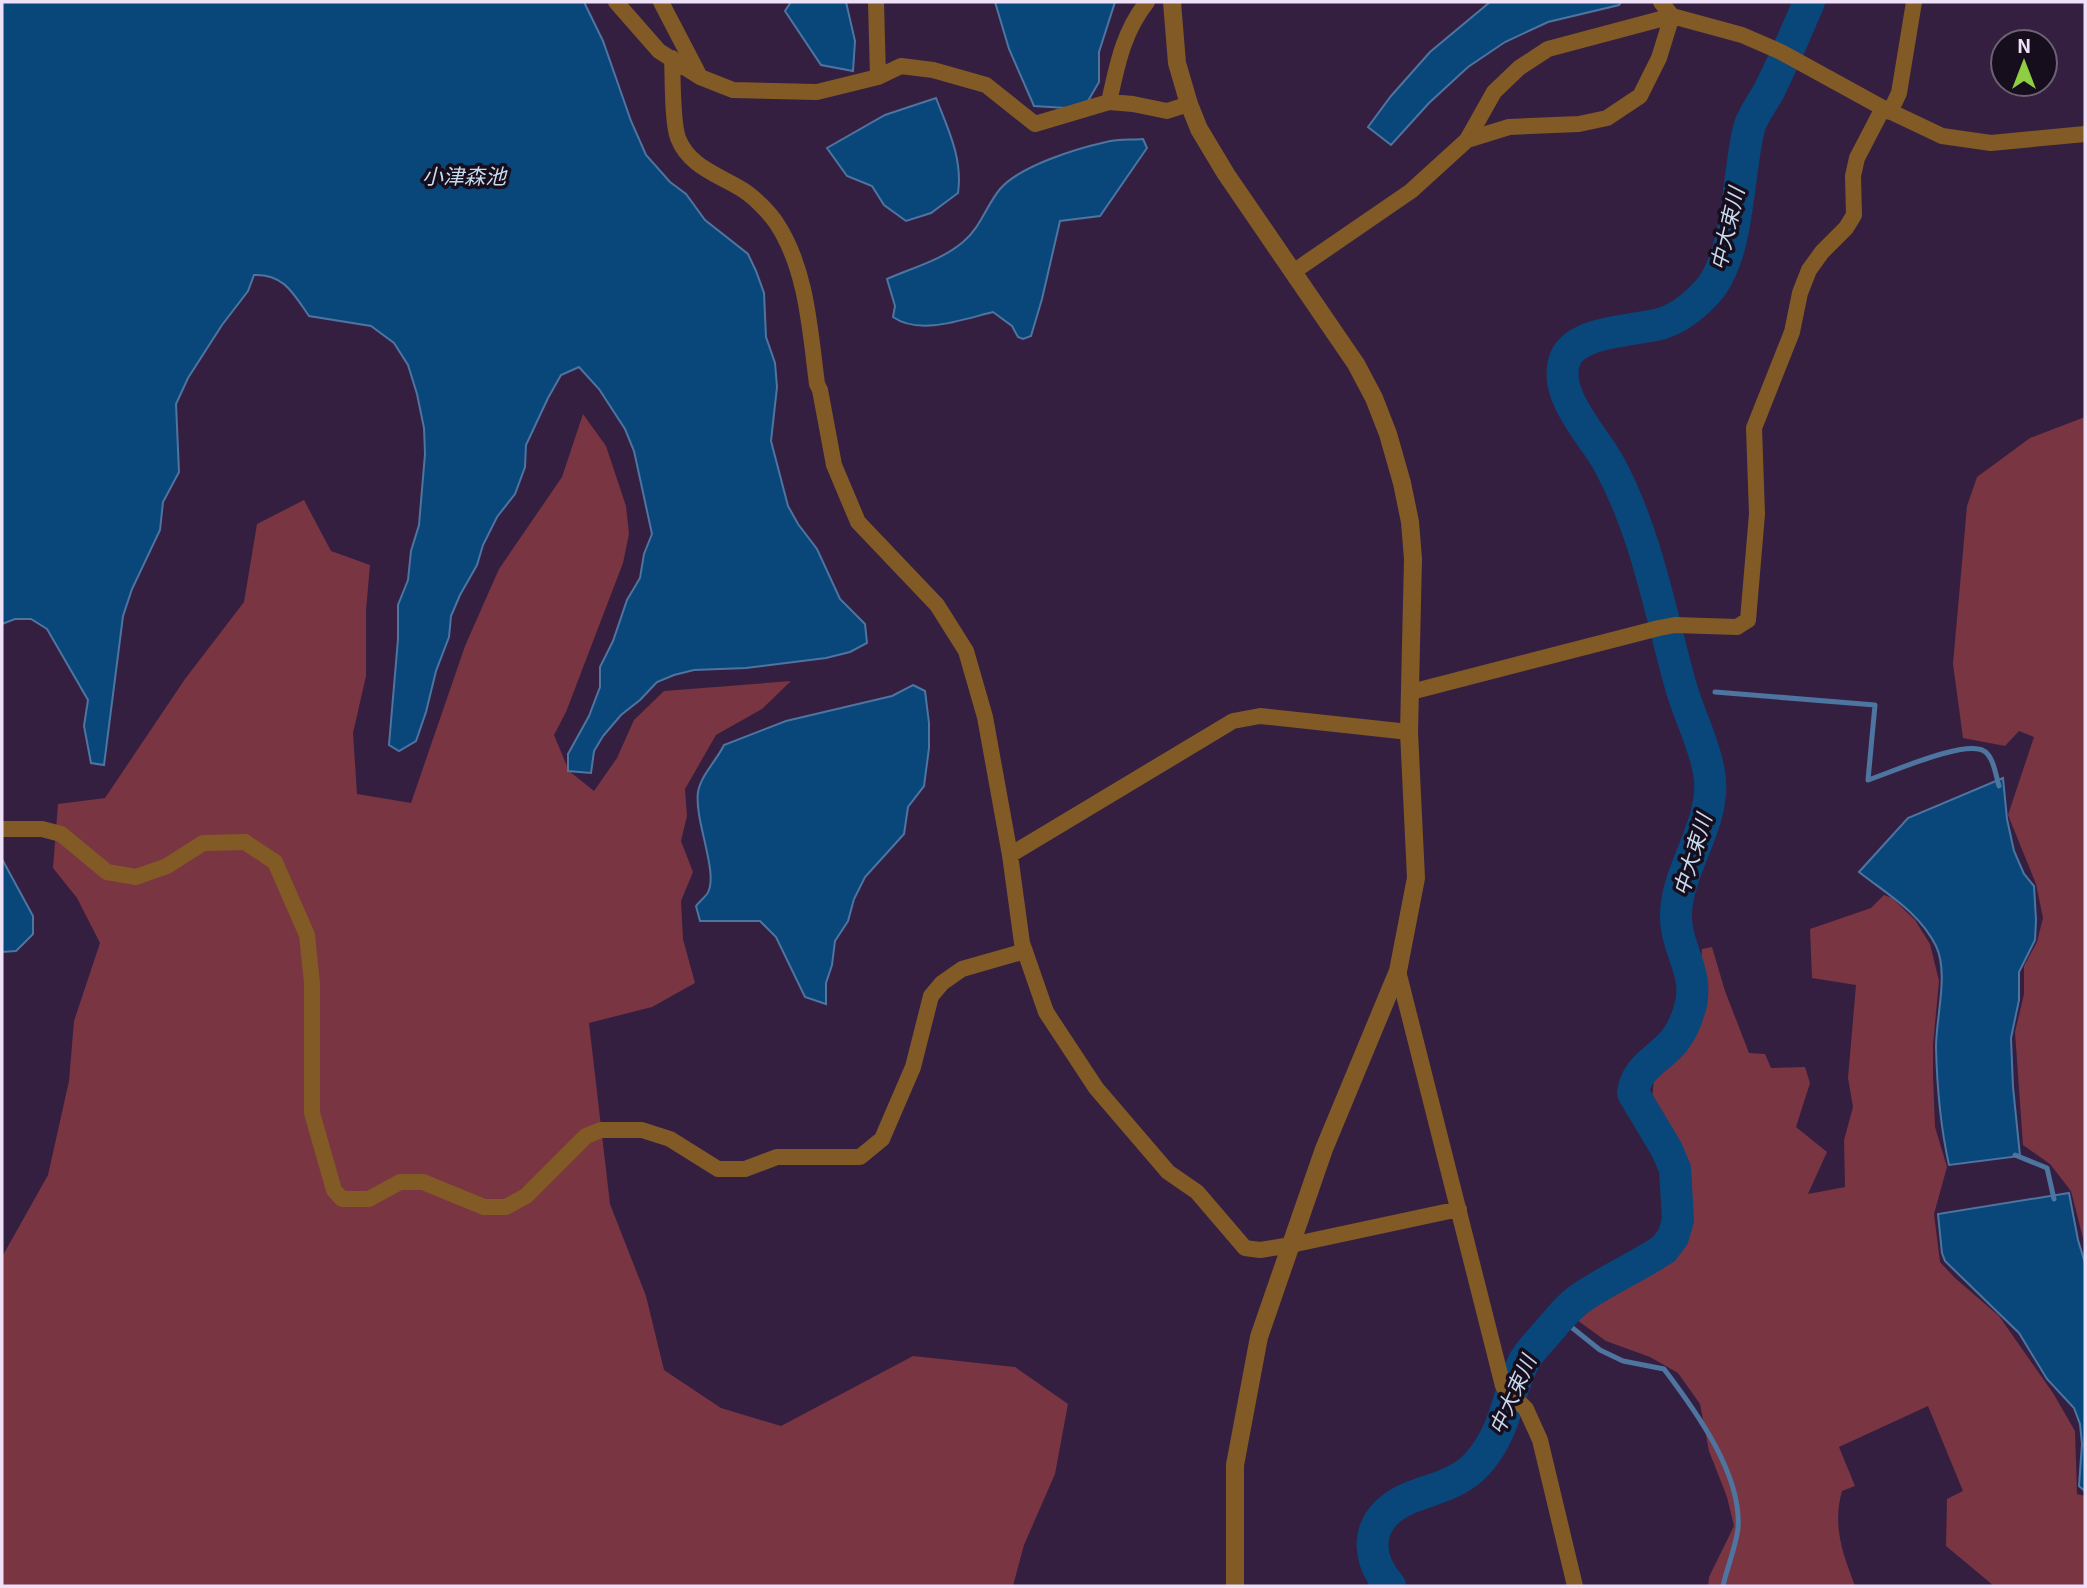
<svg xmlns="http://www.w3.org/2000/svg" width="2087" height="1588" font-family="Georgia,'Noto Sans JP',serif">
	<style>
		.green { fill: #793541 }
		.water { fill: #09467a; stroke: #4e74a0; stroke-width: 2 }
		.lines { fill: none; stroke-linecap: round; stroke-linejoin: round }
		.stream { stroke: #4e74a0; stroke-width: 5 }
		.river { stroke: #09467a; stroke-width: 32 }
		.minor { stroke: #825a25; stroke-width: 16 }
		.tertiary { stroke: #825a25; stroke-width: 18 }
		.labels { text-anchor: middle; stroke-width: 7; stroke-linejoin: round; paint-order: stroke }
		.water-label { font-size: 21px; font-style: italic; fill: #c8daed; stroke: #170e1d }
	</style>
	<rect width="100%" height="100%" fill="#341f41"/>
	<path class="green" d="M 583,414 L 606,446 L 626,506 L 629,534 L 623,563 L 566,712 L 554,735 L 569,771 L 594,791 L 617,758 L 634,720 L 664,691 L 791,681 L 762,709 L 716,735 L 685,789 L 687,816 L 681,841 L 693,872 L 681,901 L 683,939 L 695,983 L 652,1007 L 589,1023 L 610,1204 L 646,1296 L 664,1370 L 721,1408 L 781,1426 L 913,1356 L 1015,1367 L 1068,1404 L 1055,1474 L 1024,1545 L 1013,1586 L 2,1586 L 2,1257 L 48,1175 L 69,1081 L 74,1021 L 100,943 L 77,898 L 53,868 L 58,804 L 105,798 L 185,679 L 244,602 L 257,524 L 304,500 L 331,551 L 370,565 L 366,610 L 366,676 L 353,733 L 357,794 L 411,803 L 465,646 L 499,569 L 562,477 Z
		M 2085,417 L 2085,1246 L 2071,1191 L 2050,1164 L 2023,1145 L 2015,1032 L 2024,994 L 2024,966 L 2037,942 L 2043,918 L 2036,884 L 2008,815 L 2034,737 L 2019,731 L 2005,746 L 1963,738 L 1953,664 L 1967,506 L 1977,477 L 2030,438 Z
		M 1884,895 L 1892,898 L 1915,920 L 1930,944 L 1939,981 L 1933,1045 L 1933,1076 L 1935,1127 L 1947,1167 L 1934,1214 L 1940,1262 L 1955,1278 L 1999,1316 L 2053,1393 L 2075,1431 L 2077,1494 L 2085,1496 L 2085,1586 L 1994,1586 L 1946,1546 L 1947,1499 L 1963,1491 L 1928,1406 L 1839,1447 L 1855,1486 L 1842,1491 C 1832,1526 1843,1554 1855,1586 L 1708,1586 L 1709,1577 L 1734,1526 L 1727,1497 L 1709,1451 L 1700,1404 L 1678,1373 L 1650,1357 L 1606,1341 L 1570,1315 L 1631,1280 L 1664,1257 L 1679,1239 L 1685,1215 L 1680,1164 L 1651,1107 L 1654,1080 L 1685,1031 L 1699,991 L 1702,949 L 1712,947 L 1725,991 L 1749,1053 L 1765,1054 L 1771,1068 L 1805,1067 L 1810,1083 L 1796,1127 L 1827,1152 L 1808,1194 L 1845,1187 L 1844,1140 L 1853,1107 L 1848,1078 L 1856,985 L 1812,978 L 1810,929 L 1871,908 Z"/>
	<path class="water" d="M 2,2 L 584,2 L 603,41 L 631,121 L 646,155 L 670,182 L 686,194 L 705,220 L 748,254 L 756,271 L 764,293 L 766,337 L 775,363 L 777,387 L 771,441 L 788,506 L 798,524 L 817,549 L 840,599 L 865,624 L 867,643 L 850,652 L 826,658 L 746,668 L 694,670 L 674,675 L 657,682 L 640,700 L 621,715 L 603,736 L 594,751 L 591,773 L 568,771 L 568,754 L 589,716 L 600,687 L 600,667 L 613,641 L 627,600 L 640,578 L 644,554 L 652,534 L 634,451 L 625,429 L 599,389 L 579,367 L 561,375 L 548,398 L 526,445 L 525,467 L 515,494 L 497,517 L 483,545 L 477,565 L 460,595 L 451,616 L 449,637 L 436,671 L 426,712 L 416,741 L 399,751 L 389,745 L 398,639 L 398,605 L 408,580 L 411,551 L 419,525 L 425,454 L 424,428 L 417,394 L 408,365 L 394,343 L 371,326 L 309,316 C 293,293 284,274 254,275 L 248,291 L 222,325 L 188,378 L 176,404 L 179,472 L 163,502 L 160,530 L 132,589 L 123,616 L 104,765 L 91,763 L 84,726 L 88,700 L 47,629 L 31,619 L 15,619 L 2,624 Z
		M 791,2 L 846,2 L 855,41 L 853,71 L 821,65 L 785,11 Z
		M 995,2 L 1115,2 L 1099,52 L 1099,82 L 1088,101 L 1066,108 L 1034,106 L 1009,49 Z
		M 1490,2 L 1621,2 L 1619,5 L 1548,22 L 1505,42 L 1468,67 L 1429,103 L 1391,145 L 1368,127 L 1391,96 L 1430,52 Z
		M 936,98 C 948,129 963,159 958,193 L 931,213 L 906,221 L 884,205 L 872,186 L 847,176 L 827,148 L 885,115 Z
		M 1143,139 L 1147,148 L 1100,216 L 1060,221 L 1042,299 L 1031,336 L 1023,339 L 1018,337 L 1012,326 L 993,312 C 964,319 920,336 893,317 L 895,306 L 887,279 C 912,268 942,260 963,242 C 981,227 986,206 1000,189 C 1020,166 1075,149 1106,142 C 1118,139 1131,140 1143,139 Z
		M 913,685 L 925,691 L 929,723 L 929,748 L 924,786 L 908,807 L 904,834 L 865,877 L 854,899 L 848,921 L 835,941 L 832,965 L 826,983 L 826,1004 L 805,997 L 776,937 L 760,921 L 700,921 L 696,906 C 699,902 704,898 707,894 C 720,875 694,821 698,792 C 701,775 717,760 724,745 L 786,721 L 892,696 Z
		M 2003,778 L 2007,819 L 2014,851 L 2024,874 L 2034,886 L 2036,920 L 2035,940 L 2019,972 L 2019,1000 L 2011,1038 L 2013,1087 L 2020,1156 L 1949,1165 C 1940,1125 1937,1087 1936,1047 C 1936,1017 1949,973 1936,946 C 1919,912 1887,894 1859,872 L 1908,818 Z
		M 2,859 L 33,916 L 33,934 L 16,951 L 2,952 Z
		M 2069,1193 L 2078,1240 L 2085,1263 L 2085,1491 L 2079,1486 L 2082,1444 L 2080,1424 L 2074,1408 L 2047,1379 L 2019,1333 L 1945,1261 L 1942,1253 L 1938,1214 Z"/>
	<g class="lines">
		<path class="stream" d="M 1682,689 L 1690,690
			M 1715,692 L 1875,705 L 1868,780 C 1890,773 1965,739 1984,751 C 1994,757 1996,777 1999,786
			M 2015,1155 L 2047,1168 L 2054,1199
			M 1560,1318 L 1600,1350 L 1623,1361 L 1664,1369 C 1695,1410 1742,1474 1738,1528 C 1736,1547 1727,1567 1723,1586"/>
		<path class="river" d="M 1390,1586 C 1361,1552 1368,1514 1412,1497 C 1435,1488 1461,1483 1478,1463 C 1507,1430 1506,1397 1524,1361 C 1529,1352 1537,1344 1544,1336 C 1555,1324 1567,1307 1581,1298 C 1607,1280 1637,1267 1664,1249 L 1673,1237 L 1678,1220 L 1675,1169 L 1667,1150 L 1633,1093 C 1636,1067 1660,1059 1675,1040 C 1681,1032 1686,1021 1689,1011 C 1702,974 1674,948 1676,913 C 1678,865 1718,821 1709,772 C 1704,743 1689,715 1681,687 C 1660,612 1647,534 1609,464 C 1594,436 1554,397 1564,362 C 1573,330 1634,331 1660,324 C 1678,319 1695,305 1707,292 C 1740,255 1737,176 1749,128 C 1753,114 1764,101 1770,89 C 1784,60 1797,31 1809,2"/>
		<path class="minor" d="M 616,2 L 659,51 L 700,77 L 733,90 L 817,92 L 878,77 L 901,66 L 933,70 L 986,85 L 1035,124 L 1109,102 C 1117,66 1123,32 1147,2
			M 661,2 L 699,75
			M 876,2 L 878,77
			M 1661,2 L 1672,16
			M 672,58 C 673,79 672,121 678,138 C 689,167 719,175 743,190 C 754,197 770,213 777,224 C 807,270 810,331 817,384 L 820,390 L 834,465 L 858,522 L 937,605 L 966,651 L 985,717 L 1010,855 L 1022,943 L 1046,1012 L 1096,1088 L 1168,1172 L 1197,1192 L 1245,1248 L 1260,1250 L 1291,1245 L 1459,1209
			M 1109,102 L 1133,104 L 1167,111 L 1189,104
			M 1890,112 L 1899,93 L 1914,2
			M 1467,140 L 1509,127 L 1579,124 L 1607,118 L 1640,96 L 1659,58 L 1672,16
			M 1293,272 L 1411,191 L 1467,140 L 1494,92 L 1519,68 L 1548,49 L 1672,16 L 1742,35 L 1781,52 L 1883,108 L 1942,136 L 1991,143 L 2085,134
			M 1411,692 L 1659,628 L 1675,625 L 1737,627 L 1748,620 L 1757,514 L 1754,428 L 1792,332 L 1800,293 L 1809,270 L 1822,252 L 1846,228 L 1854,215 L 1853,176 L 1857,158 L 1883,108
			M 2,829 L 42,829 L 61,834 L 107,872 L 136,877 L 167,866 L 203,843 L 245,842 L 275,862 L 307,935 L 312,983 L 312,1113 L 334,1190 L 342,1199 L 369,1199 L 400,1182 L 423,1182 L 484,1207 L 506,1207 L 526,1196 L 586,1136 L 601,1130 L 642,1130 L 670,1139 L 718,1169 L 745,1169 L 777,1157 L 860,1157 L 882,1139 L 913,1067 L 931,996 L 942,983 L 962,969 L 1025,951
			M 1010,855 L 1233,721 L 1260,716 L 1409,732
			M 1398,971 L 1503,1386 L 1526,1409 L 1540,1440 L 1575,1586"/>
		<path class="tertiary" d="M 1172,2 L 1177,63 L 1189,104 L 1199,129 L 1226,174 L 1356,364 L 1374,398 L 1388,434 L 1402,483 L 1410,522 L 1413,559 L 1409,732 L 1416,878 L 1398,971 L 1324,1149 L 1259,1337 L 1235,1465 L 1235,1586"/>
	</g>
	<g class="labels">
		<g class="water-label">
			<text x="464" y="184">小津森池</text>
			<text transform="translate(1728 229) rotate(-77)" y="7">中大束川</text>
			<text transform="translate(1693 855) rotate(-73)" y="7">中大束川</text>
			<text transform="translate(1513 1395) rotate(-66)" y="7">中大束川</text>
		</g>
	</g>
	<rect width="2087" height="1588" fill="none" stroke="#eee1f8" stroke-width="7"/>
	<g transform="translate(2024 63)"><circle r="33" fill="#170e1d" stroke="#6d6275" stroke-width="2"/>
	<path d="M0-5L12 26L0 18L-12 26Z" fill="#8ece43"/>
	<text y="-10" font-size="19" font-weight="bold" text-anchor="middle" fill="#eee1f8">N</text>
	</g>
</svg>
